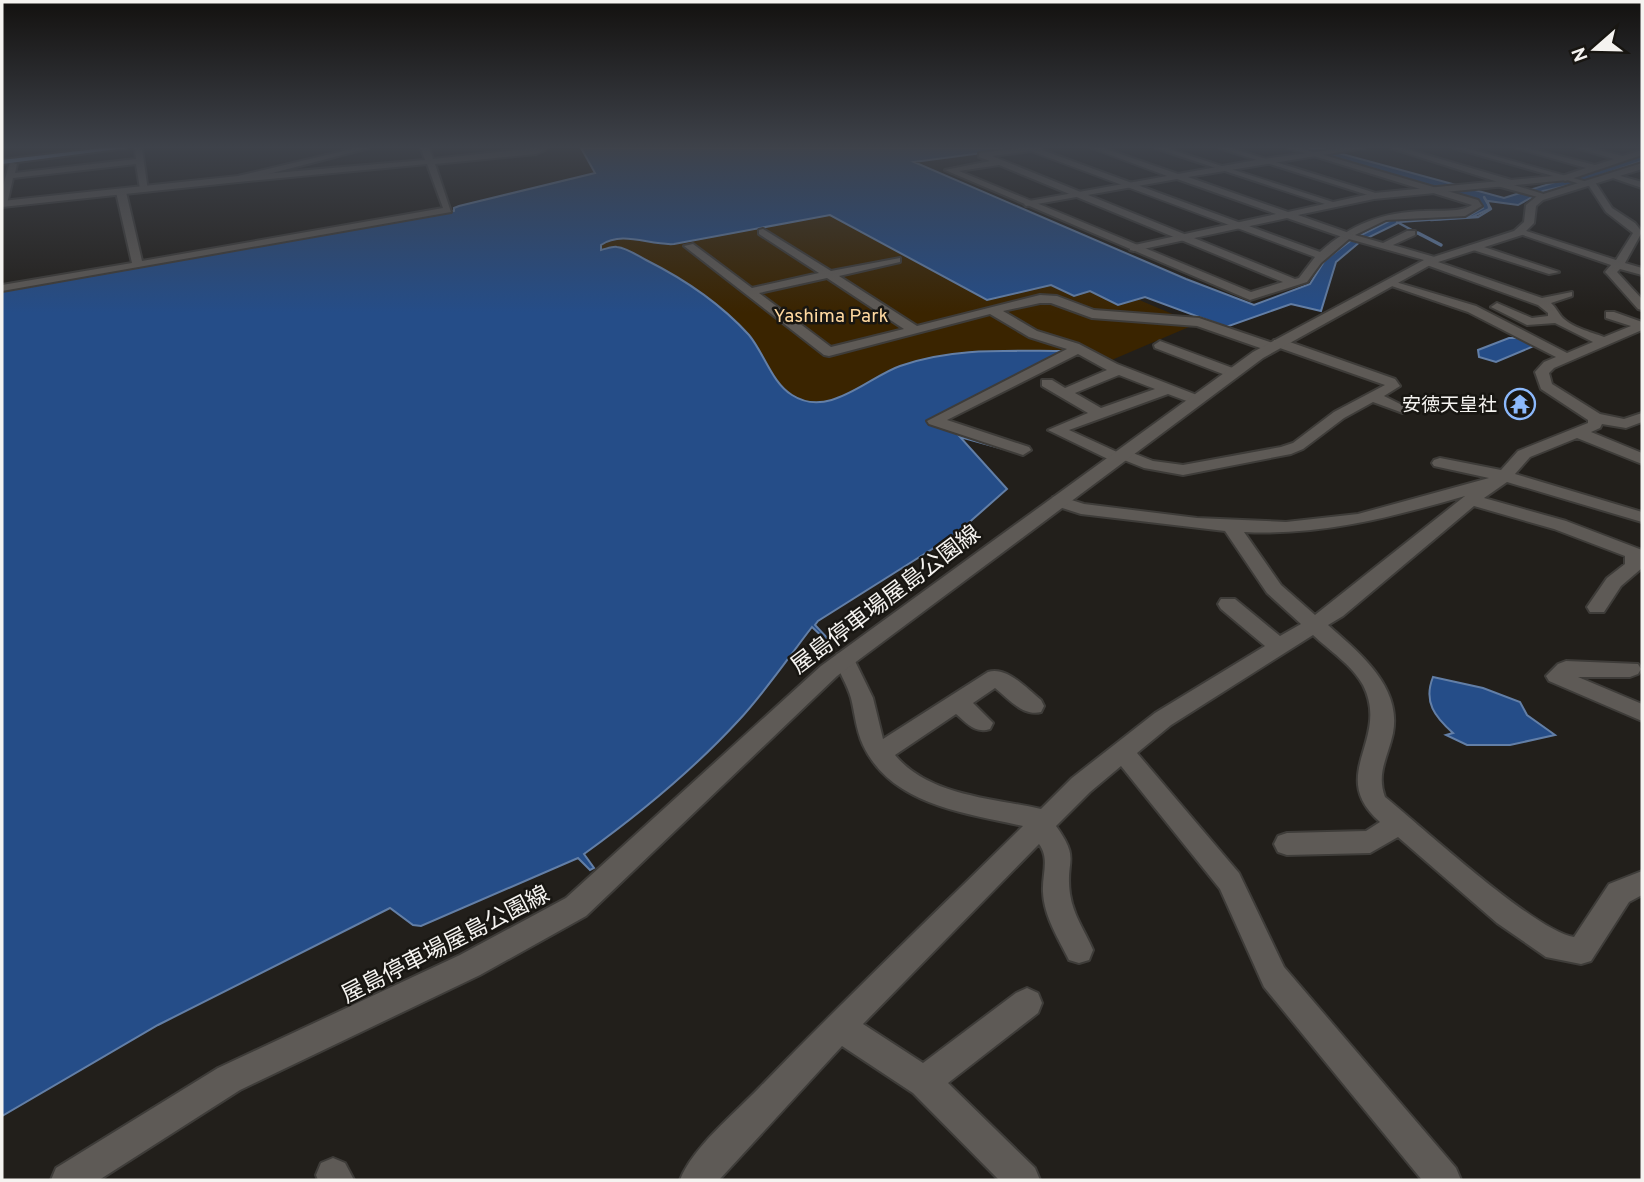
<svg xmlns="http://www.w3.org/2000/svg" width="1644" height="1182" font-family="Overpass,'Noto Sans JP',sans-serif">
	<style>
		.green { fill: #3a2400 }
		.water { fill: #254d88; stroke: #637fa7; stroke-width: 2 }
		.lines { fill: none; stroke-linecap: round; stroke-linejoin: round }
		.stream-far1 { stroke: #637fa7; stroke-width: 2.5 }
		.stream { stroke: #637fa7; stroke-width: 3.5 }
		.minor-casing { stroke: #3e3c39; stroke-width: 4 }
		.tertiary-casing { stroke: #3e3c39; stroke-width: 4 }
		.secondary-casing { stroke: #3e3c39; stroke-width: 4 }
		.primary-casing { stroke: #3e3c39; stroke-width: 4 }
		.minor { fill: #5e5a56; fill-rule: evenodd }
		.tertiary { fill: #5e5a56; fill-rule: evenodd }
		.secondary { fill: #5e5a56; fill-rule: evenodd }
		.primary { fill: #7991b5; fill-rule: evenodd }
		.labels { text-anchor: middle; stroke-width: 5; stroke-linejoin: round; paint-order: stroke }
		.far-park-label { font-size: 19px; fill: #fed8a0; stroke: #181612 }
		.far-poi-label { font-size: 19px; fill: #f5f3f0; stroke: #181612; text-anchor: end }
		.street-label { font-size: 23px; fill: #f5f3f0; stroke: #181612 }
	</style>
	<rect width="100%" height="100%" fill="#221f1b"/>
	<path class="green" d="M 831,215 L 986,300 L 1051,285 L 1074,296 L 1090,291 L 1118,304 L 1137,299 L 1196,324 L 1107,362 L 1074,349 L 861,401 L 790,403 L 600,251 L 601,243 L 615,238 L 634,238 L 662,245 Z"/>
	<path class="water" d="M 581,148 L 1020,148 L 914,162 L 1186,279 L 1254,305 L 1310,284 L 1325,260 L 1353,239 L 1391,220 L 1469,216 L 1483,208 L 1479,201 L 1298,148 L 1320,148 L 1504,198 L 1642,155 L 1642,161 L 1579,183 L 1543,191 L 1518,205 L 1488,201 L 1489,209 L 1472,217 L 1400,222 L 1361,241 L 1336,262 L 1321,311 L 1291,304 L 1226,327 L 1145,297 L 1118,305 L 1090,291 L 1074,296 L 1051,285 L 987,300 L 830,215 L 674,244 C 650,246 623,230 601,245 L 601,250 C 606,249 613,246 617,247 C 627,248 638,256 646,260 C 684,279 720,303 749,335 C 764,353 772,383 792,395 C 829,419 868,377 900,366 C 952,347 1010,351 1064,351 L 928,420 L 1018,453 L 960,437 L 1007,489 L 956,534 L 818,621 L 815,625 L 830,641 L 828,642 L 812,627 C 788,658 765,692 739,720 C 693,770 638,815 584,854 L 594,868 L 590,870 L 578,858 L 421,926 L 413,925 L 390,908 L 158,1025 L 2,1116 L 2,290 L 454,211 L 454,208 L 459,206 L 595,173 Z
		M 1509,338 L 1519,338 L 1534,346 L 1496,362 L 1479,357 L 1478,350 Z
		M 1433,677 L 1483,688 L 1520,702 L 1527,715 L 1555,735 L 1510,745 L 1467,745 L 1446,735 L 1453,733 C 1435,717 1423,702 1433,677 Z"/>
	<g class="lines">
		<path class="stream-far1" d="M 1431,220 L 1478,217 L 1491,209 L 1484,197
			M 1397,222 L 1421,235"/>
		<path class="stream" d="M 1418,233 L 1441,245"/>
		<g class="minor-casing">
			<path id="minor" d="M 135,148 L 142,149 L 148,191 L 140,189 L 136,164 L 13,178 L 7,204 L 2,207 L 2,189 L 10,162 L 17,164 L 15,173 L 136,159 Z
				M 421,148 L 429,148 L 433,159 L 536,148 L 545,150 L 536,154 L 435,164 L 451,212 L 2,291 L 2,285 L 132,263 L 116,192 L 121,189 L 126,192 L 142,261 L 443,208 L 427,164 L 238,182 L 234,179 L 238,176 L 425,160 Z
				M 1021,148 L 1043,148 L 1042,150 L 1320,252 C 1351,224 1383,212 1424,211 C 1440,210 1458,213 1472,205 L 1288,148 L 1300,148 L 1478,200 L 1482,206 L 1465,216 L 1386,220 L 1355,235 L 1383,243 L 1407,231 L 1415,231 L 1415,235 L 1393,245 L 1438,258 L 1438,262 L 1542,298 L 1572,292 L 1572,296 L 1551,303 C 1556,308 1558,312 1561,316 C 1570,327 1591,332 1604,337 L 1631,326 L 1606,318 L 1606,312 L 1614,312 L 1642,322 L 1642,330 L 1554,368 L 1549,373 L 1552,384 L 1600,414 L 1624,419 L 1642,413 L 1642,422 L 1626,428 L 1602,424 L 1600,428 L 1591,432 L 1642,453 L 1642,464 L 1577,438 L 1530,457 L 1515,474 L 1642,512 L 1642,522 L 1507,482 L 1484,498 L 1566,521 L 1642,550 L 1642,568 L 1621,586 L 1604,612 L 1590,612 L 1587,607 L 1607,578 L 1625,564 L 1625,556 L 1554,529 L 1474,506 L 1343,616 L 1328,625 C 1358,652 1402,686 1393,733 C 1388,757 1376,773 1385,797 C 1421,826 1536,932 1574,937 L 1609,884 L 1642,871 L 1642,895 L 1629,902 L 1591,961 L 1581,964 L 1546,957 L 1497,923 L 1398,837 L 1370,853 L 1287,855 L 1278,852 L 1274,844 L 1278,836 L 1287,833 L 1366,831 L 1380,822 C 1326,775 1391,740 1363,685 C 1352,665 1329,650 1313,635 L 1171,725 L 1137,753 L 1239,873 L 1284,967 L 1456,1168 L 1461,1180 L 1422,1180 L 1264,987 L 1220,889 L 1121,766 L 1090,792 L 1056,826 C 1081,861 1065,858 1070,894 C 1073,915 1085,931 1093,950 L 1089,960 L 1079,963 L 1069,960 C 1058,938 1044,916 1043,892 C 1042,874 1050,859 1039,844 L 863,1024 L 923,1063 L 1016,993 L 1027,988 L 1038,993 L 1042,1003 L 1038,1013 L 948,1083 L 1035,1168 L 1040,1180 L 999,1180 L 913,1093 L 842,1046 L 719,1180 L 680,1180 C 692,1148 735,1113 759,1088 C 845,999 935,913 1023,826 C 965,813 891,805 863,745 C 856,730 855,714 851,698 C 847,684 839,672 834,659 L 837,654 L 844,652 L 851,654 L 854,659 L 873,698 L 883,739 L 988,672 C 1007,666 1027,689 1041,700 L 1044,706 L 1041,712 C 1023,717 1008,698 995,688 L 973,703 L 993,723 L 990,729 C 975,734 967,723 956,714 L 895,755 C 929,796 992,798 1041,809 L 1072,778 L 1155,713 L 1265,646 L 1221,609 L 1218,604 L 1221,599 L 1235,599 L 1280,636 L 1301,624 L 1267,593 L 1225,531 L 1081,514 L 1053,505 L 1051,501 L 1053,497 L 1059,496 L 1084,504 L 1197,518 L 1286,522 L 1358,514 L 1489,478 L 1434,466 L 1432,463 L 1434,460 L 1440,458 L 1501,470 L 1518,451 L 1588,423 L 1588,420 L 1541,389 L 1535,372 L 1544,362 L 1556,357 L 1468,312 L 1383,283 L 1389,280 L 1476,306 L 1567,353 L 1593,342 L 1555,323 L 1527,325 L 1491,307 L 1497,303 L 1532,318 L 1548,316 L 1548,313 L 1538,305 L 1424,264 L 1424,260 L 1349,239 L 1321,263 L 1307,282 L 1250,300 L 945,170 L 990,161 L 979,157 L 979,153 ZM 1031,151 L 1315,257 L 1299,278 L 1295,279 L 992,156 ZM 999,165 L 1283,282 L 1251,292 L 959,171 ZM 1465,496 L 1315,615 L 1281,585 L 1244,532 C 1321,536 1392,517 1465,496 Z
				M 1155,148 L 1166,148 L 1339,204 L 1331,206 Z
				M 1219,148 L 1231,148 L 1382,195 L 1374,197 Z
				M 1391,148 L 1403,148 L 1515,181 L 1514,185 L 1550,196 L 1545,199 L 1497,186 L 1498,182 Z
				M 1516,148 L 1528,148 L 1595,165 L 1614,159 L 1577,148 L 1590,148 L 1623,156 L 1642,150 L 1642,155 L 1565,181 L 1561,178 L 1562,176 L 1586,168 Z
				M 1610,173 L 1642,182 L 1642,188 L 1610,177 Z
				M 1584,181 L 1595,182 L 1612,208 L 1635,223 L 1642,232 L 1625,263 L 1642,268 L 1642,275 L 1620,269 L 1617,272 L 1642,299 L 1642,310 L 1638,309 L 1607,274 L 1605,272 L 1611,265 L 1514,232 L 1523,230 L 1616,260 L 1633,233 L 1606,212 L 1589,186 L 1584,185 Z
				M 763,229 L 831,271 L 900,258 L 900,262 L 839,276 L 917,326 L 1040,295 L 1057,296 L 1094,310 L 1199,318 L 1273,343 L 1274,340 L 1284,340 L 1395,379 L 1400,386 L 1384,396 L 1410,409 L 1403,413 L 1373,402 L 1344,418 L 1303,449 L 1291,454 L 1183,475 L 1144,468 L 1124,460 L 1112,461 L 1048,430 L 1088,413 L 1042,386 L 1042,380 L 1052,380 L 1065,388 L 1107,370 L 1078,354 L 947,420 L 1029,447 L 1031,450 L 1023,455 L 1017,453 L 929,424 L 927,421 L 1067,349 L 1029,337 L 990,314 L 829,356 L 824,355 L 684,246 L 693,244 L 752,288 L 819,273 L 759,234 L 759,230 ZM 827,278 L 904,329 L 831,347 L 759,293 ZM 1040,303 L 1051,303 L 1092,318 L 1197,326 L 1266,350 L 1276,350 L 1277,347 L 1385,385 L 1334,412 L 1293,443 L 1281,447 L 1183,465 L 1153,461 L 1123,449 L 1117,452 L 1069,430 L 1168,394 L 1192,403 L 1202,403 L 1204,400 L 1202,397 L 1117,364 L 1079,344 L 1037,331 L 1003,311 ZM 1119,375 L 1155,389 L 1101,408 L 1075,393 Z
				M 1470,245 L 1478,245 L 1559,272 L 1549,274 L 1470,249 Z
				M 1160,341 L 1238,370 L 1240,373 L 1238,376 L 1228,376 L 1155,348 L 1154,345 Z
				M 1566,661 L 1638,664 L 1641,669 L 1638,674 L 1630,677 L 1578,677 L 1642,704 L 1642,721 L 1549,681 L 1546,676 L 1558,664 Z
				M 333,1158 L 345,1163 L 354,1180 L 318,1180 L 316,1175 L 321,1163 Z"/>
		</g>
		<g class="tertiary-casing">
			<path id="tertiary" d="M 356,148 L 369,148 L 238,182 L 2,207 L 2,201 L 238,176 Z
				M 1092,148 L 1103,148 L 1178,174 L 1256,160 L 1345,148 L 1365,148 L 1188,177 L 1288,212 L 1374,193 L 1553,176 L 1454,148 L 1466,148 L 1591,183 L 1587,186 L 1567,180 L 1374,199 L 1298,215 L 1352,234 L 1353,236 L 1348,239 L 1287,218 L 1134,251 L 1130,250 L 1130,246 L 1276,214 L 1177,179 L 1026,206 L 1024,204 L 1029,201 L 1167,176 Z"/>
		</g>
		<g class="secondary-casing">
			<path id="secondary" d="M 1642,163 L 1642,169 L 1543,200 L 1536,206 L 1534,223 L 1522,235 L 1432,264 L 1263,358 L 837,676 L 586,916 L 480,975 L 240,1090 L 99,1180 L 51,1180 L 56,1168 L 218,1068 L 460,955 L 566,898 L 821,666 L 1253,352 L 1424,260 L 1514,231 L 1524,222 L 1526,205 L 1537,196 Z"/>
		</g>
		<g class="primary-casing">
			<path id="primary" d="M 104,148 L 126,148 L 2,164 L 2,160 Z"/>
		</g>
		<use href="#minor" class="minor"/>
		<use href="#tertiary" class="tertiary"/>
		<use href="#secondary" class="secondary"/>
		<use href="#primary" class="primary"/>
	</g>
	<linearGradient id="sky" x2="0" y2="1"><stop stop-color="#13110f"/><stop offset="0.47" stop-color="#3e424a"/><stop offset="1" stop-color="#3e424a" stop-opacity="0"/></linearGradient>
	<rect width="1644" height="313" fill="url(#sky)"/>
	<defs>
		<g id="temple-ring" transform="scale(1.575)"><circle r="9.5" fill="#181612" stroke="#8cb9fc" stroke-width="1.5"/><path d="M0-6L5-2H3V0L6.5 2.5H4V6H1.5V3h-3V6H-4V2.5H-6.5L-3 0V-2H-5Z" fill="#8cb9fc"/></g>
	</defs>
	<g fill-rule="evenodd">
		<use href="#temple-ring" x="1520" y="404"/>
	</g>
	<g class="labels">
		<g class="far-park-label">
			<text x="831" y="322">Yashima Park</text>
		</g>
		<g class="far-poi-label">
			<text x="1497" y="411">安徳天皇社</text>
		</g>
		<g class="street-label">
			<text transform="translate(885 599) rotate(-37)" y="8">屋島停車場屋島公園線</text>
			<text transform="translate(445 944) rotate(-27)" y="8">屋島停車場屋島公園線</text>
		</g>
	</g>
	<rect width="1644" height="1182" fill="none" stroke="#f5f3f0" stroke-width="7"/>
	<g transform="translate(1595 49) rotate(250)" stroke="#181612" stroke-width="5" paint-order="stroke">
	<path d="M0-5L12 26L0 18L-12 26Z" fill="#f5f3f0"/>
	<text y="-10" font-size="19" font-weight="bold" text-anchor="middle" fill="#f5f3f0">N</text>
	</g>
</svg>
